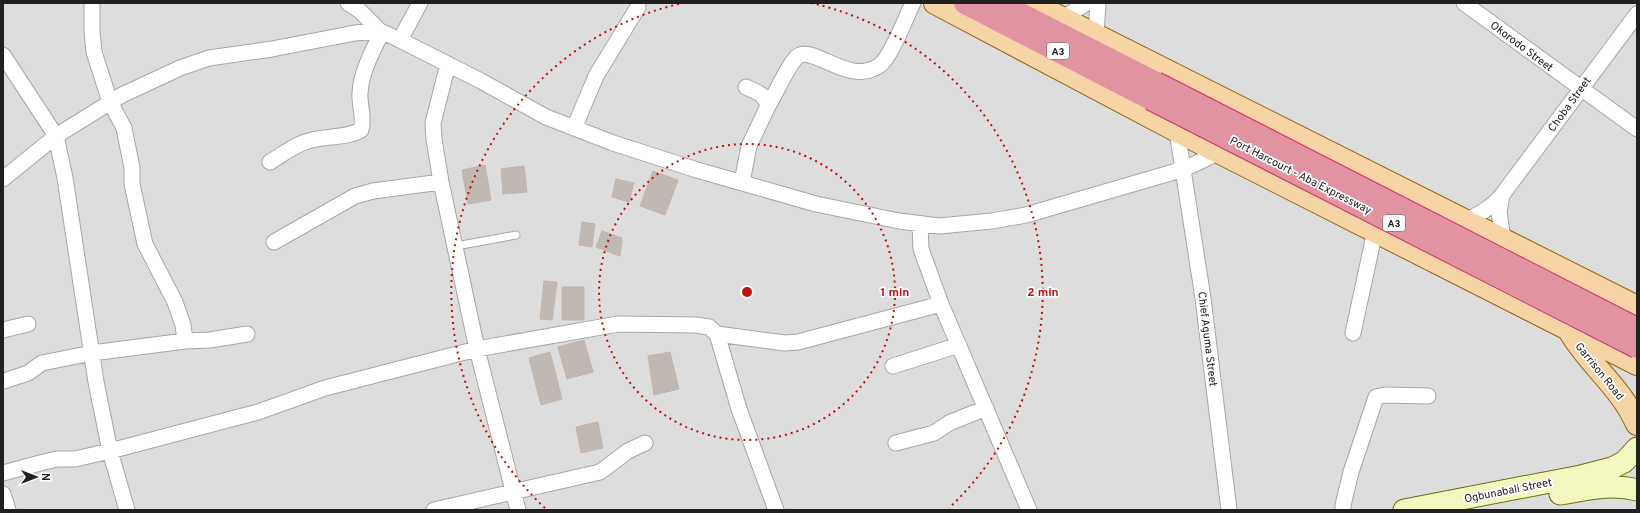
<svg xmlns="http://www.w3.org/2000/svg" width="1640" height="513" font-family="Overpass,sans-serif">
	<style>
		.residential { fill: #dedddd }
		.building { fill: #c0b9b3; stroke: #c1b4aa }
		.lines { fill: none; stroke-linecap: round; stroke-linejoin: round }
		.lane-casing { stroke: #a7a7a7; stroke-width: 9 }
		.street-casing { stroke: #a7a7a7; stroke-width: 17 }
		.secondary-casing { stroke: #66720b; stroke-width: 23 }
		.primary-casing { stroke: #936609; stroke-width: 24 }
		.highway-casing { stroke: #d13066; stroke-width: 24 }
		.lane { stroke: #fff; stroke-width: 7 }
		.street { stroke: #fff; stroke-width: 15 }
		.secondary { stroke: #f3f6be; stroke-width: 21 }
		.primary { stroke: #f7d4a5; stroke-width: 22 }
		.highway { stroke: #e293a1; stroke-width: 22 }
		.highway-bridge-casing { stroke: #d13066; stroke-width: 24; stroke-linecap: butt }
		.highway-bridge { stroke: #e293a1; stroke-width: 22 }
		.ring { fill: none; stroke: #c40e0c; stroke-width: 2; stroke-dasharray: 2 4 }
		.labels { text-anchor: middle; stroke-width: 3.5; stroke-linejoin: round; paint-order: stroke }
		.shield { fill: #fff; stroke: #636363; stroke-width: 1 }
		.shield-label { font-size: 10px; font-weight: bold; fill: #202020 }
		.street-label { font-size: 11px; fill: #202020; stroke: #fff }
		.centre { fill: #c40e0c; stroke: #fff; stroke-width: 2 }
		.ring-label { font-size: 12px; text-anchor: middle; font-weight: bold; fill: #c40e0c; stroke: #fff; stroke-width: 3.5; stroke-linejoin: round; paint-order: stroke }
	</style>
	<rect width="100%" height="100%" fill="#f0ede7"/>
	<path class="residential" d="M 3,3 L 1637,3 L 1637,510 L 3,510 Z"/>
	<path class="building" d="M 485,165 L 491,200 L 468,204 L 462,170 Z
		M 524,166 L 527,192 L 503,194 L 501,169 Z
		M 653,171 L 678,180 L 665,215 L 640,206 Z
		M 616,179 L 634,183 L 629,202 L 612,197 Z
		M 582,222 L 595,224 L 592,247 L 579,245 Z
		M 602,231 L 622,238 L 620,256 L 596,247 Z
		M 544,281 L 557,282 L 552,320 L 540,319 Z
		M 562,287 L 584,287 L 584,320 L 562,320 Z
		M 584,340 L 593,372 L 567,379 L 558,347 Z
		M 550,352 L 562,399 L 541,405 L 529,358 Z
		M 670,352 L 679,389 L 654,395 L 648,356 Z
		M 598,422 L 603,448 L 581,453 L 576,427 Z"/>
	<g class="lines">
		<g class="lane-casing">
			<path id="lane" d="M 456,246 L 516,235"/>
		</g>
		<g class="street-casing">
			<path id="street" d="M 92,3 L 92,32 L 94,52 L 110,102 L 124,128 L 132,168 L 132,184 L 145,244 L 175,302 L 183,325 L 185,341
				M 348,3 L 360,11 L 380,31 L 400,40 L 481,81 L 546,117 L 613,143 L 697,170 L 816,204 L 899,221 L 939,226 L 992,221 L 1026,215 L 1184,169 L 1220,152
				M 1464,3 L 1637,129
				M 1063,18 L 1087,3
				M 1096,35 L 1098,3
				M 400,40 L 420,3
				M 3,55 L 56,136 L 65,178 L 96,382 L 110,451 L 127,510
				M 448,64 L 433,123 L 434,139 L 441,182 L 477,349 L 518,510
				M 768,106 C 775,95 789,63 798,56 C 814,45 850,87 880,65 C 891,57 906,17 913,3
				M 574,128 L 596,76 L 638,7
				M 1177,131 L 1203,298 L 1229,510
				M 270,162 C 283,154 297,143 312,140 C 327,136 347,138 361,130 C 365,118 359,105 360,93 C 361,72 373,50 382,32
				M 3,179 L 56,136 L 122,95 L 180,68 L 209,58 L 272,49 L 355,33 L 380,31
				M 742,182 L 749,146 L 768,106 C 764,93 758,93 746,87
				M 1502,195 L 1499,212 L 1503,239
				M 1464,221 C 1480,214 1491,208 1502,195 L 1637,14
				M 920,224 L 921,249 L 941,304 L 1029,510
				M 274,242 L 355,196 L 373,191 L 441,182
				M 3,330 L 28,324
				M 1353,333 L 1375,231
				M 717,334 L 785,343 L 798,342 L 941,304
				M 893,366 L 959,345
				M 4,381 L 28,373 L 42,363 L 92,353 L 185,341 L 210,340 L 247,334
				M 896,443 L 934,433 L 949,423 L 986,408
				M 3,473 L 44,462 L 57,459 L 75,459 L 110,451 L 258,412 L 325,388 L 477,349 L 618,324 L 696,325 L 709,327 L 717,334 L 739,409 L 776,510
				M 3,494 L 8,510
				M 434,510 L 600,472 L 628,451 L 645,443
				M 1343,510 L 1343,505 L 1351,472 L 1376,397 L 1385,395 L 1428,396"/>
		</g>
		<g class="secondary-casing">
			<path id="secondary" d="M 1560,494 C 1586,490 1611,483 1637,490
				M 1404,510 L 1581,476 L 1612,468 L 1624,462 L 1637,448"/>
		</g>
		<g class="primary-casing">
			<path id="primary" d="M 935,3 L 1177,131 L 1637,364
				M 1032,3 L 1637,307
				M 1570,332 C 1590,366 1620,386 1637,424"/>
		</g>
		<g class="highway-casing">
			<path id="highway" d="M 965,3 L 1151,99
				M 999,3 L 1156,83"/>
		</g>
		<use href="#lane" class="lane"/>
		<use href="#street" class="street"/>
		<use href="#secondary" class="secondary"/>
		<use href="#primary" class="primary"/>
		<use href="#highway" class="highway"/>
		<g class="highway-bridge-casing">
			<path id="highway-bridge" d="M 1156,83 L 1637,329
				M 1151,99 L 1637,347"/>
		</g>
		<use href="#highway-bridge" class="highway-bridge"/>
	</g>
	<g class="ring">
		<circle cx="747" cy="292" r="148"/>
		<path d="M545 508A296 296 0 0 1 683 3M811 3A296 296 0 0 1 949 508"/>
	</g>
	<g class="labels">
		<g class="shield">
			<rect x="1047" y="43" width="22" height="16" rx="3"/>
			<rect x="1383" y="215" width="22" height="16" rx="3"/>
		</g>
		<g class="shield-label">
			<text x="1058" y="55">A3</text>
			<text x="1394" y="227">A3</text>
		</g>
		<g class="street-label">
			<text transform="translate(1522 46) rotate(37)" y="4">Okorodo Street</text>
			<text transform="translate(1569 104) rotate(-54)" y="4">Choba Street</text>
			<text transform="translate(1301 175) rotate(27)" y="4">Port Harcourt - Aba Expressway</text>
			<text transform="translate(1208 339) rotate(83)" y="4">Chief Aguma Street</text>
			<text transform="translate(1600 371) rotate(51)" y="4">Garrison Road</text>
			<text transform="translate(1508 490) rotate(-11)" y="4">Ogbunabali Street</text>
		</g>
	</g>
	<circle cx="747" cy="292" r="6" class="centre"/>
	<g class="ring-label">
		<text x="895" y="296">1 min</text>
		<text x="1043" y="296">2 min</text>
	</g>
	<rect width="1640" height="513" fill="none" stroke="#202020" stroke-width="8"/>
	<g transform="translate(36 477) rotate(90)" stroke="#ffffff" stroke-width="3" paint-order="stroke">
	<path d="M0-3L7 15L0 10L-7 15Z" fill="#202020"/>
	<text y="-6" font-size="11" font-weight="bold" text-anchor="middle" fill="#202020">N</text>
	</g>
</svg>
